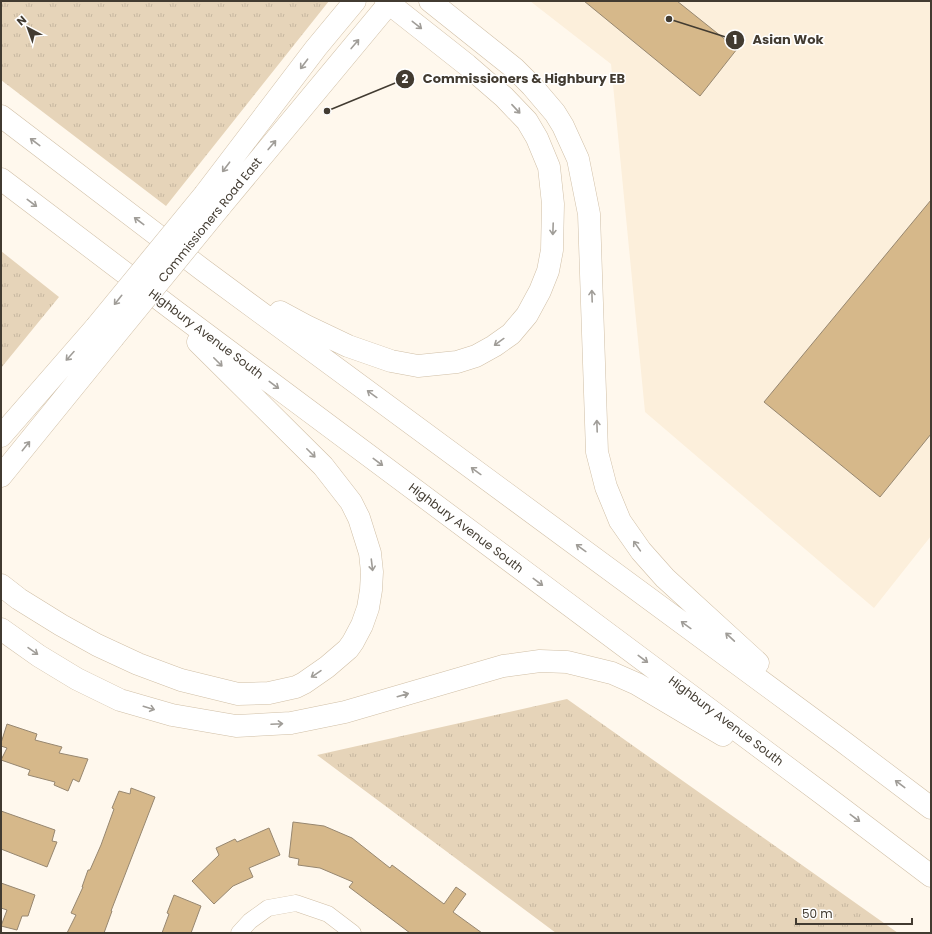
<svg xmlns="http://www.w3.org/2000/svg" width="932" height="934" font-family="Poppins,sans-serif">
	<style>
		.built { fill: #fcefdb }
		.grass { fill: url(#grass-tufts) }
		.building { fill: #d6b88a; stroke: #978770 }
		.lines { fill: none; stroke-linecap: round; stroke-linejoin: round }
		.street-casing { stroke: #d0bfa6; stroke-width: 17 }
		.secondary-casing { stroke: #d0bfa6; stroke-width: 23 }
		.highway-casing { stroke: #d0bfa6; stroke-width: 23 }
		.street { stroke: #fff; stroke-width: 16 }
		.secondary { stroke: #fff; stroke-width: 22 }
		.highway { stroke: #fff; stroke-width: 22 }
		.secondary-bridge-casing { stroke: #d0bfa6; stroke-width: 23; stroke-linecap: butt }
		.secondary-bridge { stroke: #fff; stroke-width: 22 }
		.oneway { stroke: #a09d98 }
		.labels { text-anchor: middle; stroke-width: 3; stroke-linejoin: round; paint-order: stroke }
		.street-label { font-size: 12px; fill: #423b31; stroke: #fff }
		.leader { fill: none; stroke: #423b31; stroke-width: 1.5 }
		.callout-dot { fill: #423b31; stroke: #fff; stroke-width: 1.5 }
		.mark-label { font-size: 12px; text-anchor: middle; font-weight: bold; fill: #fff }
		.callout-label { font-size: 13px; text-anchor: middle; font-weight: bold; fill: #423b31; stroke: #fff; stroke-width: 3; stroke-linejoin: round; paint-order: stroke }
	</style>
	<defs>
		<pattern id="grass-tufts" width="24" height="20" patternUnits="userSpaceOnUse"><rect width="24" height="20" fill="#e6d4b9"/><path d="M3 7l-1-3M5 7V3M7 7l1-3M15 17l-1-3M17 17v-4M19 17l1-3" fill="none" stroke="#c6b7a0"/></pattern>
	</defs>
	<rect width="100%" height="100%" fill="#fff8ed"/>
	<path class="built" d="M 530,1 L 931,1 L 931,536 L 874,608 L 645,412 L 611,64 Z"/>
	<path class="grass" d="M 1,1 L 329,1 L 166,206 L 1,80 Z
		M 1,251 L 59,297 L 1,368 Z
		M 567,699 L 898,933 L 556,933 L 317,755 Z"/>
	<path class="building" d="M 584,1 L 677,1 L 737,49 L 700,96 Z
		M 931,200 L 931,434 L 880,497 L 764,402 Z
		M 7,724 L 37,734 L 35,740 L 62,747 L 59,753 L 88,759 L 79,782 L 73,779 L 68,791 L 54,785 L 55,782 L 28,775 L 30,770 L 1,760 L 7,748 L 1,746 L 1,743 Z
		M 131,788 L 155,797 L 111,911 L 112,911 L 104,933 L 67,933 L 76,915 L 71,913 L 83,887 L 82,887 L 88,870 L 90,870 L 101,845 L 114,809 L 112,808 L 119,791 L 130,794 Z
		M 1,811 L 55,830 L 52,841 L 57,842 L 47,867 L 1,849 Z
		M 293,822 L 324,826 L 352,838 L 390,868 L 392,865 L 444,904 L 456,887 L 466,894 L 453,912 L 482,933 L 410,933 L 349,887 L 353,882 L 320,868 L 298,865 L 299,859 L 289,857 Z
		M 269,828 L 280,855 L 249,868 L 253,877 L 233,886 L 214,904 L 192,881 L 219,855 L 216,848 L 235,839 L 237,842 Z
		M 1,883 L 35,895 L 28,916 L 22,916 L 17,930 L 1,926 L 7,910 L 1,908 Z
		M 174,895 L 201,906 L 191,933 L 162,933 L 169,914 L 167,913 Z"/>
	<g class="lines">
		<g class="street-casing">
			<path id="street" d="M 239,933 L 250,921 L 268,908 L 296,903 L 328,914 L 353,933"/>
		</g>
		<g class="secondary-casing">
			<path id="secondary" d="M 205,194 L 316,48 L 355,1
				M 220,207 L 391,1
				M 1,436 L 96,327
				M 1,476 L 113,338"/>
		</g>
		<g class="highway-casing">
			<path id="highway" d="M 430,1 L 514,68 L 532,86 L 555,113 L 563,126 L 578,159 L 589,214 L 597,452 L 606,487 L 620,521 L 641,551 L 665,578 L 758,663
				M 1,116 L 203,270 L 841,740 L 931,808
				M 1,179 L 175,311 L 824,795 L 931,876
				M 280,312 L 306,326 L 348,346 L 391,361 L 418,366 L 457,362 L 476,356 L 494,346 L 511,334 L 527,315 L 540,291 L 548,271 L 552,250 L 553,204 L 549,167 L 537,138 L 527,121 L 504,97 L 467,65 L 386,1
				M 1,585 L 19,599 L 61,625 L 97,645 L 138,664 L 181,680 L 238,694 L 269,693 L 296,687 L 304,683 L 327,667 L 348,649 L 353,642 L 362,625 L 368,608 L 371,590 L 372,572 L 370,553 L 359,518 L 351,502 L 323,466 L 198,342
				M 1,629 L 39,656 L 77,679 L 120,700 L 172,715 L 236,726 L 291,723 L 345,712 L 503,666 L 540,661 L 567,662 L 612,673 L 637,684 L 723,735"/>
		</g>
		<use href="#street" class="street"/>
		<use href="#secondary" class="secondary"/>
		<use href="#highway" class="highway"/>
		<g class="secondary-bridge-casing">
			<path id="secondary-bridge" d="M 96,327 L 205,194
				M 113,338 L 220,207"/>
		</g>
		<use href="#secondary-bridge" class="secondary-bridge"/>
	</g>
	<defs><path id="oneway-shaft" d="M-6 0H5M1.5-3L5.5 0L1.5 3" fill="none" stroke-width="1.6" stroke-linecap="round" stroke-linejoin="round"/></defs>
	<g class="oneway">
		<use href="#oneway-shaft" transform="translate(417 25) rotate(38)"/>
		<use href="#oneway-shaft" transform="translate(355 44) rotate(-50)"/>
		<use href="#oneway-shaft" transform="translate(304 64) rotate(127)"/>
		<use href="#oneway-shaft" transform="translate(516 109) rotate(47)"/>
		<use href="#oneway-shaft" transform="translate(35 142) rotate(-143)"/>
		<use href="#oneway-shaft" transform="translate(272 145) rotate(-50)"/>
		<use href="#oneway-shaft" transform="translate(226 167) rotate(127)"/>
		<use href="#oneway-shaft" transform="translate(32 203) rotate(37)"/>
		<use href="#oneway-shaft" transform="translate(139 221) rotate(-143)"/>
		<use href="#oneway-shaft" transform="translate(553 229) rotate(92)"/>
		<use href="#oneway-shaft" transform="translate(592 296) rotate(-92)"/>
		<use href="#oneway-shaft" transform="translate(118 300) rotate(129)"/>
		<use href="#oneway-shaft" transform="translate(499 342) rotate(144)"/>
		<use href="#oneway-shaft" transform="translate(70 356) rotate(132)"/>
		<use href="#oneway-shaft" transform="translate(218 362) rotate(45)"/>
		<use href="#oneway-shaft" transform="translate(274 385) rotate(37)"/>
		<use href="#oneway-shaft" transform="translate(372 394) rotate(-144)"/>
		<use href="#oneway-shaft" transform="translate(597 426) rotate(-92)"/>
		<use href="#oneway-shaft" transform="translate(26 446) rotate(-51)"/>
		<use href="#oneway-shaft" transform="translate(311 453) rotate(45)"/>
		<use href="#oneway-shaft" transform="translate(378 462) rotate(37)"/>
		<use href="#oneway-shaft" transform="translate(476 471) rotate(-144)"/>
		<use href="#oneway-shaft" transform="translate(637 546) rotate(-125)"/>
		<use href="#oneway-shaft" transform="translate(581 548) rotate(-144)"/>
		<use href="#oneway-shaft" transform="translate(372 565) rotate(83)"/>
		<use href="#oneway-shaft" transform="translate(538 582) rotate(37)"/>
		<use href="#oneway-shaft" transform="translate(686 625) rotate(-144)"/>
		<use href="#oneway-shaft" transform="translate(730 637) rotate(-137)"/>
		<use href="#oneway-shaft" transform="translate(33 651) rotate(35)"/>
		<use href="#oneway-shaft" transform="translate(643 659) rotate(37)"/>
		<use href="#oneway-shaft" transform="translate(316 674) rotate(146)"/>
		<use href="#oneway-shaft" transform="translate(403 695) rotate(-16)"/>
		<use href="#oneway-shaft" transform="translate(149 708) rotate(17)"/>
		<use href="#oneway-shaft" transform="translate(277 724) rotate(-3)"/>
		<use href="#oneway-shaft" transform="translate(900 784) rotate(-143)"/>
		<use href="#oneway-shaft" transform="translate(855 818) rotate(37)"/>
	</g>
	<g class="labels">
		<g class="street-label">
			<text transform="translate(210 220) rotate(-51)" y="4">Commissioners Road East</text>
			<text transform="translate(206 334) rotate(37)" y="4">Highbury Avenue South</text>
			<text transform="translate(466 528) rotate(37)" y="4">Highbury Avenue South</text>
			<text transform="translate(726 721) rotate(37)" y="4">Highbury Avenue South</text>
		</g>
	</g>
	<path class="leader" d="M669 19L735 40M327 111L405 79"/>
	<g class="callout-dot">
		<circle cx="669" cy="19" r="4"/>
		<circle cx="327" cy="111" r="4"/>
		<circle cx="735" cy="40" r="10"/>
		<circle cx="405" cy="79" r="10"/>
	</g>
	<g class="mark-label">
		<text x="735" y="44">1</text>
		<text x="405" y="83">2</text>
	</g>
	<g class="callout-label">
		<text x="788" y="44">Asian Wok</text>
		<text x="524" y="83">Commissioners &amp; Highbury EB</text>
	</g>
	<rect width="932" height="934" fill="none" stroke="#423b31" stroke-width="4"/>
	<g transform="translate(28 28) rotate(319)" stroke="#ffffff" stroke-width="3" paint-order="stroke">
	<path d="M0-3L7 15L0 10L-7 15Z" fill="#423b31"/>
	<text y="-6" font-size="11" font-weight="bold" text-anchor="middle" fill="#423b31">N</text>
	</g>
	<path d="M796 918v6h116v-6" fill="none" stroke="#423b31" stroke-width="2"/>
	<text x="802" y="918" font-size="12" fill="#423b31" stroke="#ffffff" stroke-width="3" paint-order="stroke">50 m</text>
</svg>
